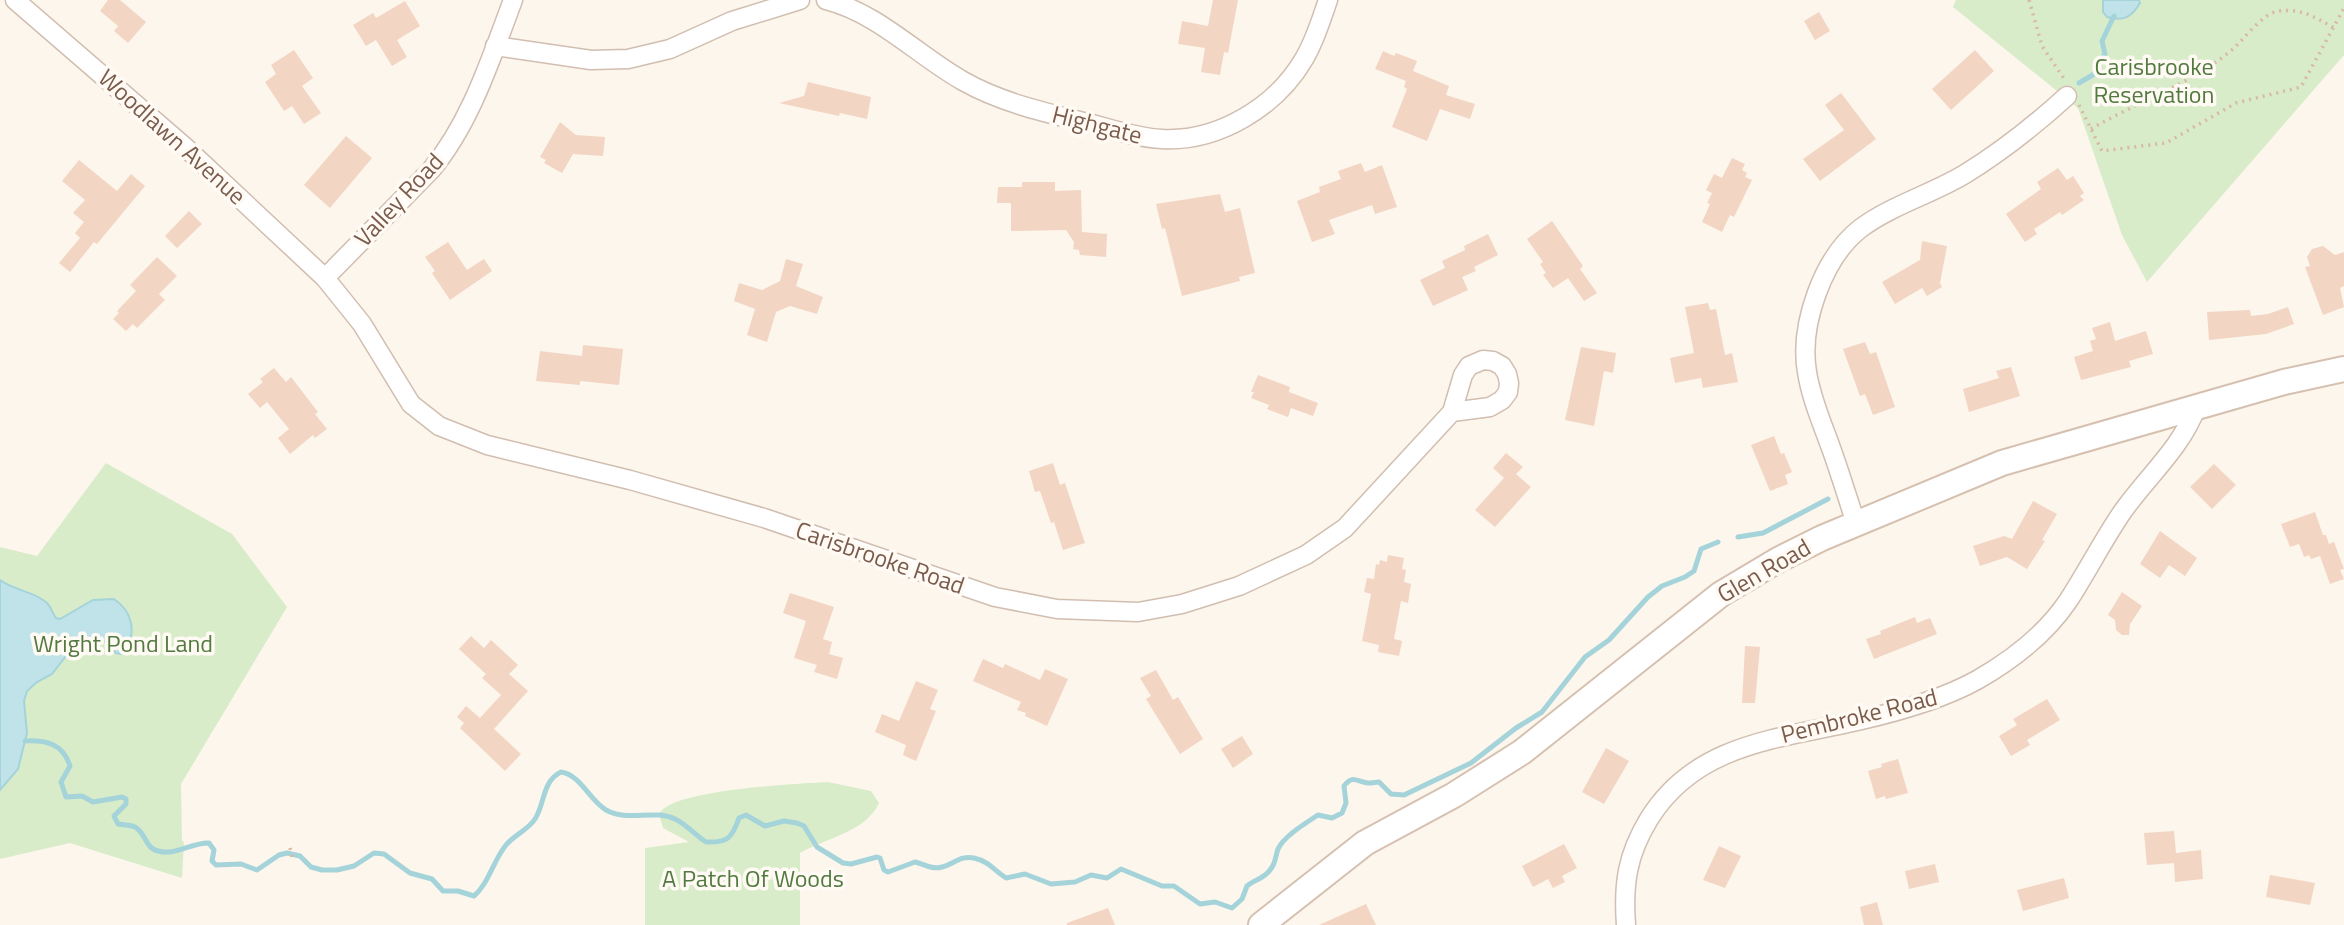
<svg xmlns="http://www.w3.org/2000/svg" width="2344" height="925" font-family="'Titillium Web',sans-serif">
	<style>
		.green { fill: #d8ecc9 }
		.water { fill: #bfe3e8; stroke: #a5d3da; stroke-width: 2 }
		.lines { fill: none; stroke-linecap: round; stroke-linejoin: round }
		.stream { stroke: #a5d3da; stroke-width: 5 }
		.building { fill: #f3d5c3 }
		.street-casing { stroke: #d1beb0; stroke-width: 21 }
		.secondary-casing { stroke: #d6c0b0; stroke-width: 28 }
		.path { stroke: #d9b8a5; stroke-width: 3.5; stroke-dasharray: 2 5; stroke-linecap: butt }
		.street { stroke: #fff; stroke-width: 18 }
		.secondary { stroke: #fff; stroke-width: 24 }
		.labels { text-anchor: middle; stroke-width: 7; stroke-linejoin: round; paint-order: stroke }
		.park-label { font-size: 24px; fill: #537a41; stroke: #fffaf3 }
		.street-label { font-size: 24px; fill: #7a5c4d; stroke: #fffaf3 }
	</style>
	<rect width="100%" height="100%" fill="#fdf6ec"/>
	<path class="green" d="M 1956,0 L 2344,0 L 2344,55 L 2147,282 L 2122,235 L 2078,108 L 1953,7 Z
		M 106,463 L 232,534 L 287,607 L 181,784 L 182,840 L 184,843 L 182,878 L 70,843 L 0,859 L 0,547 L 37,556 Z
		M 828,782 L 871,791 L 879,803 C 866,832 826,838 800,853 L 800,925 L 645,925 L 645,848 L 689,842 L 663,828 L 659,814 C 671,789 798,784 828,782 Z"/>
	<path class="water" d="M 2103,0 L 2139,0 L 2140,3 C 2132,17 2123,22 2107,17 L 2103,12 Z
		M 0,580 C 15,591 34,591 47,603 C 52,608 52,613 56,618 L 60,619 L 93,600 L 114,599 C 133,612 136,631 126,652 L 121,654 L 116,653 L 106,642 L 101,641 L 84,651 L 66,656 L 52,674 L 37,682 L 27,691 L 24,701 L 27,733 L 18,769 L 0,790 Z"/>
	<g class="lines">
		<path class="stream" d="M 2079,83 L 2096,73 L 2097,64 L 2105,54 L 2102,41 L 2114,16
			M 1738,537 L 1763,533 L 1828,499
			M 25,741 C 45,740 63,743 70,766 L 61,782 L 66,797 L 82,796 L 93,802 L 122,797 L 126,799 L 126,804 L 114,816 L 118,824 C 123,825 131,825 135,827 C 146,833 145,848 158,851 C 175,856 193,842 209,843 L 214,850 L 212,861 L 216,865 L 241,864 L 257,870 L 279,855 L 287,853 L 300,856 L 311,867 L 322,870 L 337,870 L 354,866 L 374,853 L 384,854 L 410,873 L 432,879 L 443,891 L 458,891 L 474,896 C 489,883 493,861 506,845 C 514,835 528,830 535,819 C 545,804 542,781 561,772 C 581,775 589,800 606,810 C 627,822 654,809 675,819 C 686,824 695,835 706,842 C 728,843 732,838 739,818 L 746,815 L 765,826 L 784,821 L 797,823 L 804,826 L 817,847 L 843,863 L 851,864 L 877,857 L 880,858 L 884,870 L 888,872 L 915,862 C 924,864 932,870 942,867 C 954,864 961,855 974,858 C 988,861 995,871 1006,878 L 1025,874 L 1051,884 L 1075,882 L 1091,875 L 1107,878 L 1121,869 L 1162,886 L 1174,886 L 1200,904 L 1215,902 L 1232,908 L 1242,899 L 1247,886 C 1255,879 1264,879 1270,870 C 1276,863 1275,857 1278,849 C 1284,836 1306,823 1318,815 L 1332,818 L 1342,813 L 1346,803 L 1344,786 C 1353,774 1357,782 1368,783 C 1372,783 1376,782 1379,782 L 1391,794 L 1404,795 L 1471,763 L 1516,728 L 1542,712 L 1585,657 L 1609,640 L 1648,597 L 1662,586 L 1685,577 L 1694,571 L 1701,549 L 1718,542"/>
	</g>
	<path class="building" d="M 108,0 L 120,0 L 146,22 L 128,43 L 114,31 L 118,26 L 100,11 Z
		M 1213,0 L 1238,0 L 1228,53 L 1224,52 L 1220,75 L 1201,72 L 1205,48 L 1178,44 L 1182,21 L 1208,26 Z
		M 405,1 L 420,26 L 397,40 L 407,57 L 392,66 L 376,40 L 366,46 L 353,25 L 373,13 L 376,18 Z
		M 1819,12 L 1830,31 L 1815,40 L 1804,21 Z
		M 294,50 L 313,78 L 302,86 L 321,113 L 304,124 L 292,106 L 284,111 L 265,82 L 276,74 L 271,65 Z
		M 1975,50 L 1994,71 L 1951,110 L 1932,89 Z
		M 1383,51 L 1394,56 L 1396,53 L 1417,61 L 1413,71 L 1449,86 L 1446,95 L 1475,104 L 1470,119 L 1440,109 L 1427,141 L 1392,127 L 1407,89 L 1404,87 L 1406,81 L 1375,69 Z
		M 808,82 L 871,97 L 867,119 L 840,113 L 839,116 L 779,103 L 804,96 Z
		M 1841,93 L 1876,139 L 1820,181 L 1803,159 L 1844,130 L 1825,105 Z
		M 560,122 L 576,135 L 605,137 L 603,156 L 573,154 L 562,173 L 544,163 L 546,160 L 540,157 Z
		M 346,136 L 372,158 L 330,208 L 304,185 Z
		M 1732,158 L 1745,164 L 1742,170 L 1747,173 L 1745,177 L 1752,180 L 1734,217 L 1730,215 L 1722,232 L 1702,222 L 1710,204 L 1707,203 L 1712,193 L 1706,190 L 1714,174 L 1722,178 Z
		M 79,160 L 117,191 L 131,174 L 145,186 L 97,244 L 94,242 L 70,272 L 59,263 L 80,238 L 75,233 L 84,222 L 73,213 L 85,200 L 62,181 Z
		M 1361,163 L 1365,172 L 1382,165 L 1397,207 L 1375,214 L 1372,205 L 1329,220 L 1335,234 L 1312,242 L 1297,201 L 1320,192 L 1319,187 L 1341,179 L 1338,171 Z
		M 2058,168 L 2067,180 L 2073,176 L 2084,193 L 2080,196 L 2084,200 L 2062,215 L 2060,212 L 2034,229 L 2037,234 L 2025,242 L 2006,214 L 2041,189 L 2037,182 Z
		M 1022,182 L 1055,182 L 1055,191 L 1081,190 L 1082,232 L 1107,234 L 1106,257 L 1080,255 L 1079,250 L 1073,249 L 1074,242 L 1066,230 L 1011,231 L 1011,203 L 997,203 L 998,187 L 1022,187 Z
		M 1220,194 L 1225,212 L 1240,208 L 1255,273 L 1239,277 L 1240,281 L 1182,296 L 1165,228 L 1162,229 L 1156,204 Z
		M 189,211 L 202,224 L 177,248 L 165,236 Z
		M 1552,221 L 1583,266 L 1580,269 L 1597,293 L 1584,301 L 1568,278 L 1553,288 L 1543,275 L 1546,273 L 1540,264 L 1543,262 L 1527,239 Z
		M 1488,234 L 1498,255 L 1474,267 L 1476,271 L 1462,277 L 1468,290 L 1433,306 L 1420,280 L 1445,268 L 1442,261 L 1465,250 L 1464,246 Z
		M 1922,241 L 1947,246 L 1940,283 L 1942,287 L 1927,296 L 1922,288 L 1895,304 L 1882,282 L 1920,260 Z
		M 448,242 L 467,270 L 484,259 L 492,271 L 450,300 L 432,273 L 435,271 L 425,257 Z
		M 2323,246 L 2335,255 L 2344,252 L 2344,286 L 2340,288 L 2344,307 L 2323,315 L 2305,267 L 2310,266 L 2307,257 L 2312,249 Z
		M 157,257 L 177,276 L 159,294 L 165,300 L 137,328 L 133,324 L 126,331 L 113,319 L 119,313 L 117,311 L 136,291 L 130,285 Z
		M 786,259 L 803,264 L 796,286 L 823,297 L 817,314 L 790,306 L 776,312 L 767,342 L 747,335 L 755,309 L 734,301 L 739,283 L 762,290 L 780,281 Z
		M 1708,303 L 1710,310 L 1716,309 L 1725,355 L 1732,353 L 1738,382 L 1703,388 L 1701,378 L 1675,383 L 1670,358 L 1694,353 L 1685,307 Z
		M 2288,307 L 2294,324 L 2266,334 L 2209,340 L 2207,312 L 2250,310 L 2251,316 L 2268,314 Z
		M 2110,322 L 2115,341 L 2146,331 L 2153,354 L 2129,361 L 2131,367 L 2081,380 L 2074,357 L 2093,351 L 2090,341 L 2096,339 L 2092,328 Z
		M 1865,342 L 1870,354 L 1876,352 L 1895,407 L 1873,415 L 1865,394 L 1860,396 L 1843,349 Z
		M 583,345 L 623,349 L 619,385 L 580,381 L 580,385 L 536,381 L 540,351 L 582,356 Z
		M 1581,347 L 1616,353 L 1613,373 L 1604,371 L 1594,426 L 1565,420 Z
		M 2011,367 L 2020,396 L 1969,412 L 1963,389 L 1999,378 L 1996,371 Z
		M 274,368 L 286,382 L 291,377 L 318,412 L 315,414 L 327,429 L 315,438 L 313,435 L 290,454 L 278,438 L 289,429 L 267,402 L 260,408 L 248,394 L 263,382 L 260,379 Z
		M 1258,375 L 1290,387 L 1289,392 L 1318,403 L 1313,416 L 1291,408 L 1288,417 L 1267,409 L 1269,405 L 1251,398 L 1254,392 L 1251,392 Z
		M 1774,436 L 1781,454 L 1784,453 L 1792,472 L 1785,475 L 1788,484 L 1770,491 L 1751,445 Z
		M 1506,453 L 1523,467 L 1516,474 L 1531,487 L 1495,527 L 1475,510 L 1504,478 L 1493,468 Z
		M 1053,463 L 1060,485 L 1065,483 L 1085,543 L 1063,550 L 1054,522 L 1051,523 L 1040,491 L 1035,492 L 1029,471 Z
		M 2214,464 L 2236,485 L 2212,509 L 2190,487 Z
		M 2033,501 L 2057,514 L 2042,540 L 2045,541 L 2027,569 L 2007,557 L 1980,566 L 1973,546 L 2004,536 L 2012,539 Z
		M 2315,512 L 2323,535 L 2326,535 L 2329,544 L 2334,542 L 2344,569 L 2340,570 L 2344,579 L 2330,584 L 2320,556 L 2311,559 L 2309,555 L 2304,557 L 2299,544 L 2290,547 L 2281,524 Z
		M 2160,531 L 2197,558 L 2185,576 L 2169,565 L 2160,578 L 2140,564 Z
		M 1388,555 L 1404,558 L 1402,569 L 1406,570 L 1404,582 L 1411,584 L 1408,603 L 1401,601 L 1394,639 L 1402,641 L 1399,656 L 1378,652 L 1379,645 L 1362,641 L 1371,594 L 1364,592 L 1367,578 L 1374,579 L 1376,564 L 1379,565 L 1380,560 L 1387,562 Z
		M 2122,592 L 2142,606 L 2130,624 L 2129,635 L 2122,635 L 2116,630 L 2115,620 L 2108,615 Z
		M 790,593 L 834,607 L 823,639 L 832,642 L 829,654 L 843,658 L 837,679 L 814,672 L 817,665 L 794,658 L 806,621 L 783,613 Z
		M 1915,617 L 1917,623 L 1930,618 L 1937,634 L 1874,659 L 1866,639 L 1881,634 L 1880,631 Z
		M 471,636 L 484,648 L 491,640 L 518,665 L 509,674 L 528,691 L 494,729 L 521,754 L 505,771 L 460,728 L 464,723 L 457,717 L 466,706 L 480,718 L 501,695 L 482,678 L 486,674 L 459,649 Z
		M 1745,646 L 1760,647 L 1755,703 L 1742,703 Z
		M 983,659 L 1003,668 L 1005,664 L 1040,680 L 1045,669 L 1068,679 L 1047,726 L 1025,716 L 1026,713 L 1017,710 L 1021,702 L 973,681 Z
		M 1156,670 L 1173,700 L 1178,697 L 1203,739 L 1180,754 L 1146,699 L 1151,696 L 1140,678 Z
		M 916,681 L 938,690 L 930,709 L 936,711 L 916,761 L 903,755 L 906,745 L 875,732 L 882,714 L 899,721 Z
		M 2047,699 L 2060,720 L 2027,740 L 2030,745 L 2011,756 L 1999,736 L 2017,725 L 2013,719 Z
		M 1242,736 L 1253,754 L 1233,768 L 1221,749 Z
		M 1606,748 L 1629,761 L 1604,804 L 1582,792 Z
		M 1898,759 L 1908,793 L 1886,799 L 1885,796 L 1876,799 L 1868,771 L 1882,767 L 1881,764 Z
		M 2174,831 L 2176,853 L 2201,850 L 2203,879 L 2175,882 L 2174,863 L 2147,865 L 2144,833 Z
		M 1564,844 L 1577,868 L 1562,876 L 1565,882 L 1553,888 L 1548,879 L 1533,887 L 1522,866 Z
		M 1719,846 L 1741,856 L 1725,888 L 1703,880 Z
		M 1935,864 L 1939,882 L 1909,889 L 1905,871 Z
		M 2270,875 L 2315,883 L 2310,905 L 2266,897 Z
		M 2064,878 L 2069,898 L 2023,911 L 2017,890 Z
		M 1877,902 L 1883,925 L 1864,925 L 1860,907 Z
		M 1366,904 L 1376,925 L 1319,925 Z
		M 1108,908 L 1115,925 L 1067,925 L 1067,923 Z"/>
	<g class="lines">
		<g class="street-casing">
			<path id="street" d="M 15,0 L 185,147 L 325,278 L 362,324 L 411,404 L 439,426 L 487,445 L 630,480 L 764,518 L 995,597 L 1057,609 L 1138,612 L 1182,604 L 1239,586 L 1306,555 L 1345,528 L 1452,412 L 1463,375 L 1469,366 L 1483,360 L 1493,361 L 1502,366 L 1507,374 L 1509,383 L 1508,392 L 1502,400 L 1490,407 L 1452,412
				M 826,0 C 878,13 917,55 963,81 C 1000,102 1043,112 1084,122 C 1109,128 1136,138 1162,139 C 1218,142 1276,107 1304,59 C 1315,41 1321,20 1328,0
				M 495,46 L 591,60 L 628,59 L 670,49 L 732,21 L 800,0
				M 325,278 L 431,170 C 471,122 491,58 513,0
				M 1856,524 C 1848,499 1840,473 1831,448 C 1822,423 1811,398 1807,372 C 1799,325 1823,257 1861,228 C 1892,205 1932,194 1965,174 C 2001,152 2035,125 2067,96
				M 1626,925 C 1623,884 1627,855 1649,819 C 1696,743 1779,739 1857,721 C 1897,712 1941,700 1977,680 C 2012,660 2045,635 2068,601 C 2087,572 2103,540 2123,511 C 2147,477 2181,448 2196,408"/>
		</g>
		<g class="secondary-casing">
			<path id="secondary" d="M 1261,925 L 1365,843 L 1454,795 L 1522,752 L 1721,594 L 1778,560 L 1822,538 L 2002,463 L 2284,382 L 2344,369"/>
		</g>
		<path class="path" d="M 2029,0 L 2042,46 L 2065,80
			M 2079,105 L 2102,151 L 2166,143 L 2236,103 L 2301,87 L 2344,8
			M 2091,129 C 2137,102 2193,83 2233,49 C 2245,38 2262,14 2278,11 C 2301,8 2315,17 2334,28
			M 290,848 L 293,861"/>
		<use href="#street" class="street"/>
		<use href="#secondary" class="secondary"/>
	</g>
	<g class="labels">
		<g class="park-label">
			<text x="2154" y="75">Carisbrooke<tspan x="2154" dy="28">Reservation</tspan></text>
			<text x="123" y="652">Wright Pond Land</text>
			<text x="753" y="887">A Patch Of Woods</text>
		</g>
		<g class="street-label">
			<text transform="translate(1097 125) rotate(14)" y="8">Highgate</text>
			<text transform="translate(172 137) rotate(42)" y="8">Woodlawn Avenue</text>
			<text transform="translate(399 200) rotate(-47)" y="8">Valley Road</text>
			<text transform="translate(880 558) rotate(19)" y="8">Carisbrooke Road</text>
			<text transform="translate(1764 571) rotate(-30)" y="8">Glen Road</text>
			<text transform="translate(1859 716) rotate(-14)" y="8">Pembroke Road</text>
		</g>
	</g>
</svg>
